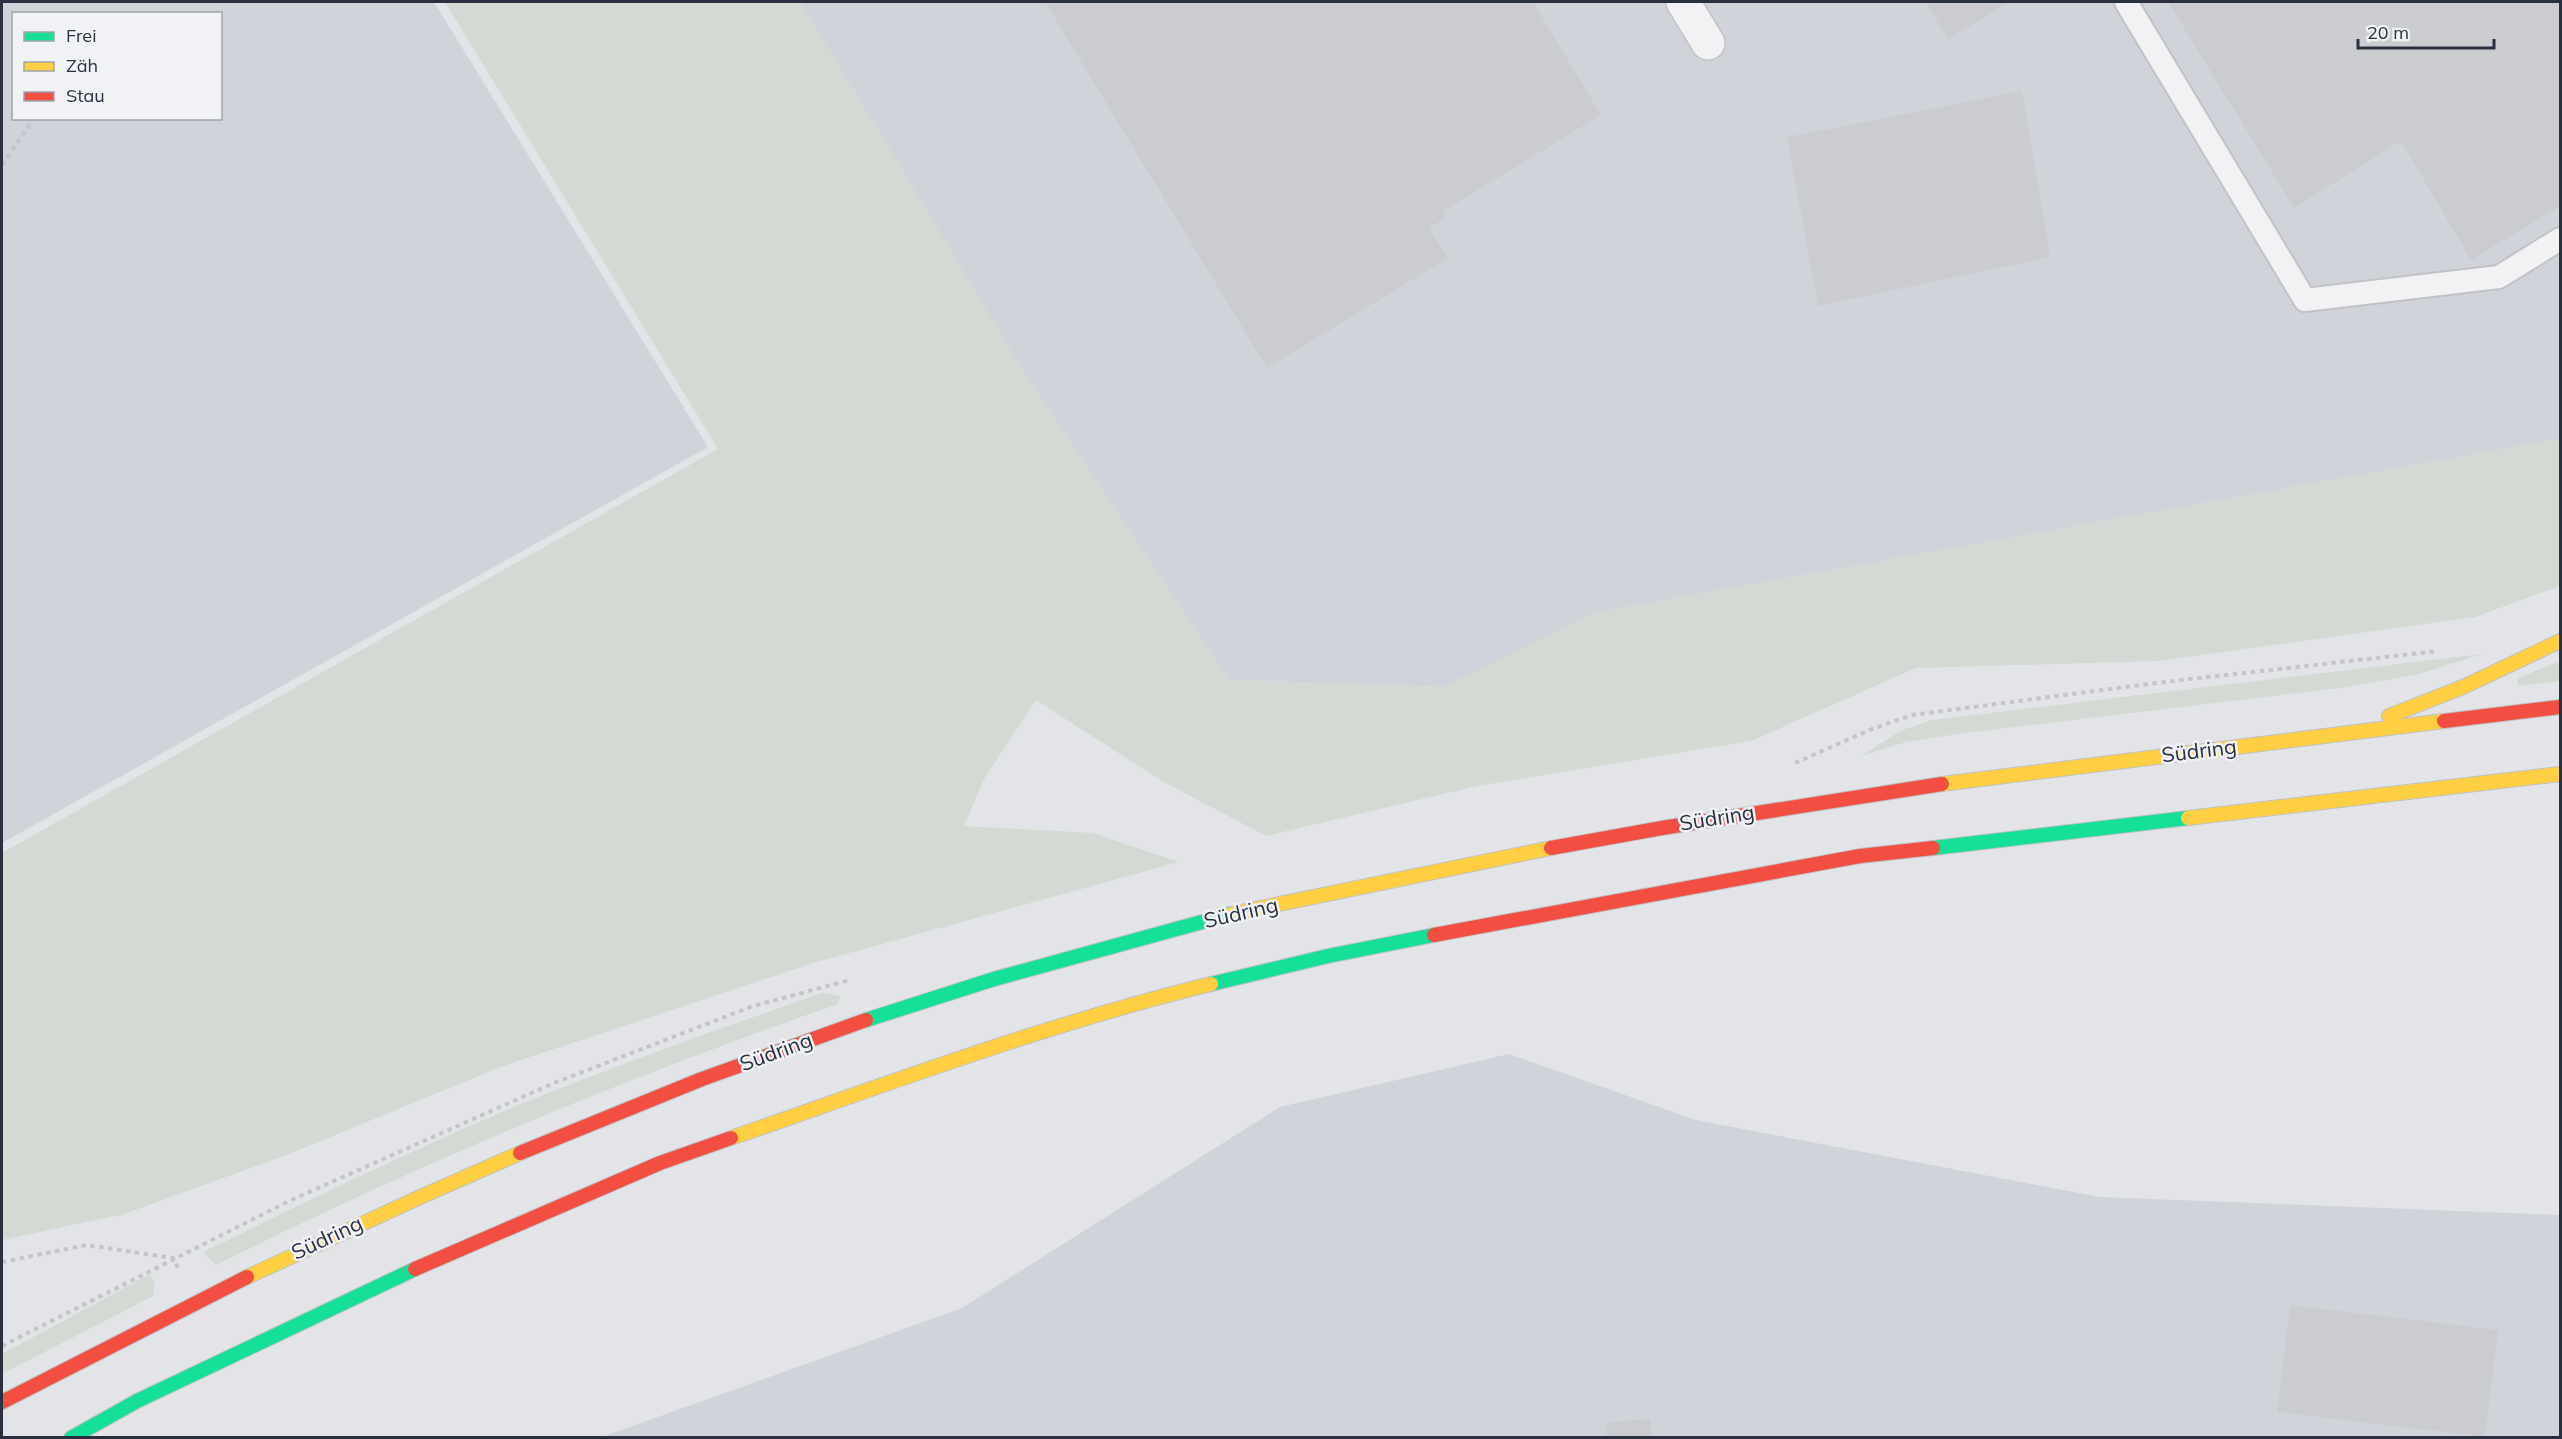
<svg xmlns="http://www.w3.org/2000/svg" width="2562" height="1439" font-family="Mulish,sans-serif">
	<style>
		.built { fill: #d1d3da; fill-rule: evenodd }
		.green { fill: #d2dad3 }
		.building { fill: #cbcccf }
		.lines { fill: none; stroke-linecap: round; stroke-linejoin: round }
		.lane-casing { stroke: #c1c2c5; stroke-width: 26 }
		.street-casing { stroke: #c1c2c5; stroke-width: 36 }
		.fast-casing { stroke: #bfc1c5; stroke-width: 16 }
		.slow-casing { stroke: #bfc1c5; stroke-width: 16 }
		.jam-casing { stroke: #bfc1c5; stroke-width: 16 }
		.path { stroke: #c4c5c9; stroke-width: 4; stroke-dasharray: 4.5 4.5; stroke-linecap: butt }
		.lane { stroke: #f2f2f4; stroke-width: 22 }
		.street { stroke: #f2f2f4; stroke-width: 33 }
		.fast { stroke: #16e098; stroke-width: 14 }
		.slow { stroke: #ffcf43; stroke-width: 14 }
		.jam { stroke: #f24e42; stroke-width: 14 }
		.labels { text-anchor: middle; stroke-width: 5; stroke-linejoin: round; paint-order: stroke }
		.street-label { font-size: 21px; fill: #2a3040; stroke: #f1f2f6 }
	</style>
	<rect width="100%" height="100%" fill="#e3e4e7"/>
	<path class="built" d="M 2,2 L 434,2 L 708,447 L 2,843 ZM 14,14 L 220,14 L 220,118 L 14,118 Z
		M 800,2 L 2560,2 L 2560,439 L 1599,612 L 1444,687 L 1229,680 L 1030,382 Z
		M 1509,1054 L 1696,1120 L 2100,1197 L 2560,1215 L 2560,1437 L 599,1438 L 962,1308 L 1280,1107 Z"/>
	<path class="green" d="M 445,2 L 800,2 L 1030,382 L 1229,680 L 1444,687 L 1599,612 L 2560,439 L 2560,586 L 2475,617 L 2159,661 L 1916,668 L 1751,741 L 1477,786 L 1266,836 L 1162,781 L 1036,700 L 984,779 L 964,826 L 1093,833 L 1179,862 L 813,963 L 503,1066 L 289,1154 L 124,1214 L 2,1240 L 2,853 L 718,449 Z
		M 2482,654 L 2419,674 L 2348,687 L 1965,733 L 1906,742 L 1861,756 L 1902,730 L 1932,720 Z
		M 2560,661 L 2560,681 L 2518,686 L 2518,678 Z
		M 822,993 L 840,996 L 838,1004 C 625,1078 418,1164 216,1265 L 203,1252 C 310,1200 418,1147 528,1101 C 625,1062 724,1027 822,993 Z
		M 150,1274 L 155,1284 L 153,1296 L 2,1374 L 2,1354 Z"/>
	<path class="building" d="M 1045,2 L 1533,2 L 1601,115 L 1443,211 L 1447,217 L 1429,228 L 1448,258 L 1267,368 Z
		M 1925,2 L 2010,2 L 1948,39 Z
		M 2168,2 L 2560,2 L 2560,206 L 2471,260 L 2401,141 L 2294,208 Z
		M 2022,91 L 2050,257 L 1818,306 L 1787,137 Z
		M 2290,1305 L 2498,1330 L 2485,1437 L 2277,1412 Z
		M 1650,1419 L 1652,1438 L 1607,1438 L 1606,1422 Z"/>
	<g class="lines">
		<g class="lane-casing">
			<path id="lane" d="M 2126,2 L 2305,300 L 2499,277 L 2560,239"/>
		</g>
		<g class="street-casing">
			<path id="street" d="M 1683,2 L 1708,43"/>
		</g>
		<g class="fast-casing">
			<path id="fast" d="M 1933,848 L 2188,818
				M 1211,984 L 1328,956 L 1434,935
				M 866,1020 L 994,979 L 1231,914
				M 71,1438 L 137,1401 L 415,1269"/>
		</g>
		<g class="slow-casing">
			<path id="slow" d="M 2389,716 L 2463,687 L 2560,641
				M 1942,784 L 2444,721
				M 2188,818 L 2560,774
				M 1231,914 L 1551,848
				M 731,1138 C 890,1083 1047,1024 1211,984
				M 247,1277 L 418,1198 L 520,1153"/>
		</g>
		<g class="jam-casing">
			<path id="jam" d="M 2444,721 L 2560,707
				M 1551,848 L 1662,828 L 1942,784
				M 1434,935 L 1860,856 L 1933,848
				M 520,1153 L 702,1079 L 866,1020
				M 415,1269 L 660,1163 L 731,1138
				M 2,1402 L 247,1277"/>
		</g>
		<path class="path" d="M 2,165 L 34,118
			M 1795,763 L 1872,729 L 1912,715 L 2156,683 L 2438,651
			M 2,1262 L 87,1245 L 173,1258 L 178,1268
			M 2,1346 L 289,1201 L 554,1083 L 753,1006 L 850,980"/>
		<use href="#lane" class="lane"/>
		<use href="#street" class="street"/>
		<use href="#fast" class="fast"/>
		<use href="#slow" class="slow"/>
		<use href="#jam" class="jam"/>
	</g>
	<g class="labels">
		<g class="street-label">
			<text transform="translate(2199 751) rotate(-7)" y="7">Südring</text>
			<text transform="translate(1717 818) rotate(-9)" y="7">Südring</text>
			<text transform="translate(1241 913) rotate(-13)" y="7">Südring</text>
			<text transform="translate(776 1052) rotate(-20)" y="7">Südring</text>
			<text transform="translate(327 1238) rotate(-25)" y="7">Südring</text>
		</g>
	</g>
	<rect width="2562" height="1439" fill="none" stroke="#2a3040" stroke-width="6"/>
	<rect x="12" y="12" width="210" height="108" fill="#f1f2f6" stroke="#a1a4ad" stroke-width="1.5"/>
	<rect x="24" y="32" width="30" height="9" fill="#16e098" stroke="#a1a4ad" stroke-width="1.5"/>
	<text x="66" y="42" font-size="18" fill="#2a3040">Frei</text>
	<rect x="24" y="62" width="30" height="9" fill="#ffcf43" stroke="#a1a4ad" stroke-width="1.5"/>
	<text x="66" y="72" font-size="18" fill="#2a3040">Zäh</text>
	<rect x="24" y="92" width="30" height="9" fill="#f24e42" stroke="#a1a4ad" stroke-width="1.5"/>
	<text x="66" y="102" font-size="18" fill="#2a3040">Stau</text>
	<path d="M2358 39v9h136v-9" fill="none" stroke="#2a3040" stroke-width="3"/>
	<text x="2367" y="39" font-size="18" fill="#2a3040" stroke="#f1f2f6" stroke-width="4.5" paint-order="stroke">20 m</text>
</svg>
